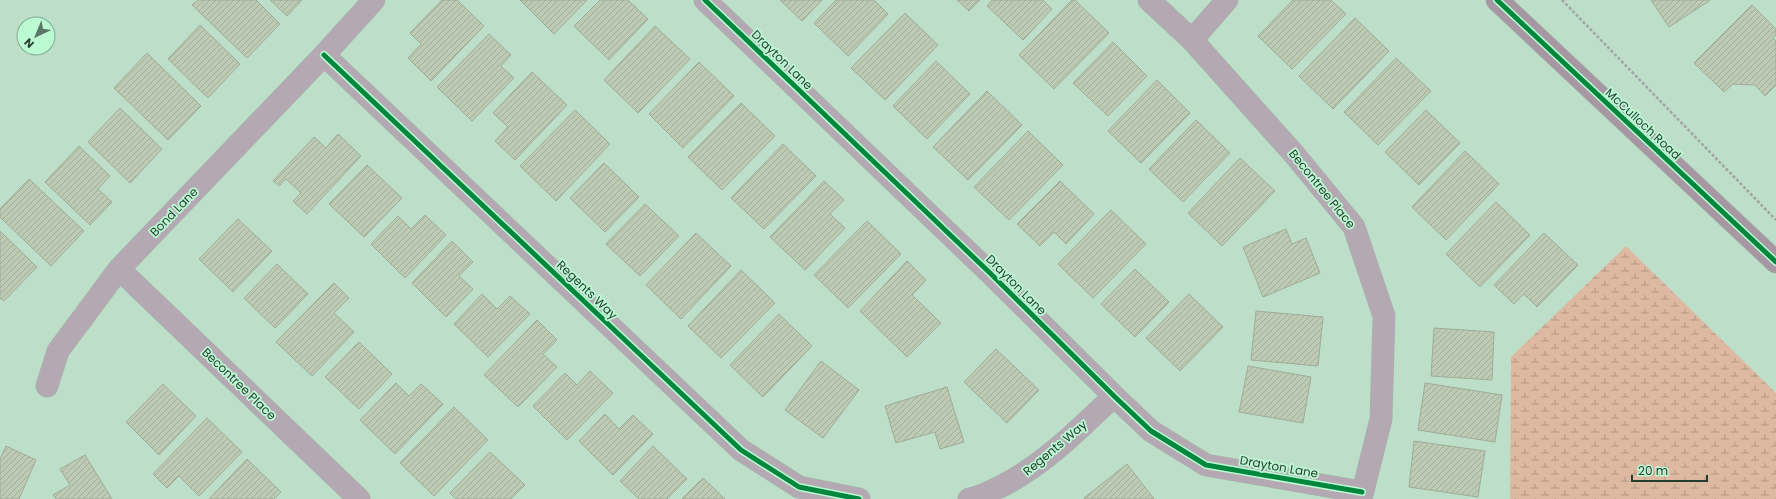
<svg xmlns="http://www.w3.org/2000/svg" width="1776" height="499" font-family="Poppins,sans-serif">
	<style>
		.wetland { fill: url(#wetland-marsh) }
		.building { fill: url(#building-hatch); stroke: #9fac97 }
		.lines { fill: none; stroke-linecap: round; stroke-linejoin: round }
		.minor-casing { stroke: #a1bcac; stroke-width: 23 }
		.major-casing { stroke: #a1bcac; stroke-width: 23 }
		.path { stroke: #a2a4a4; stroke-width: 2.5; stroke-dasharray: 3 2; stroke-linecap: butt }
		.minor { stroke: #b4a9b2; stroke-width: 22 }
		.major { stroke: #a697a3; stroke-width: 22 }
		.cycleway-casing { stroke: #bcfad4; stroke-width: 8 }
		.cycleway { stroke: #00873e; stroke-width: 5 }
		.labels { text-anchor: middle; stroke-width: 3.5; stroke-linejoin: round; paint-order: stroke }
		.street-label { font-size: 12px; fill: #253d2f; stroke: #bcfad4 }
	</style>
	<defs>
		<pattern id="wetland-marsh" width="20" height="14" patternUnits="userSpaceOnUse"><rect width="20" height="14" fill="#ddb9a1"/><path d="M1 5h8M5 5V1M11 12h8M15 12V8" fill="none" stroke="#b39884"/></pattern>
		<pattern id="building-hatch" width="6" height="6" patternUnits="userSpaceOnUse"><rect width="6" height="6" fill="#bdcab4"/><path d="M-1 1l2-2M0 6l6-6M5 7l2-2" fill="none" stroke="#a2ae9b"/></pattern>
	</defs>
	<rect width="100%" height="100%" fill="#bddfca"/>
	<path class="wetland" d="M 1626,246 L 1776,393 L 1776,499 L 1510,499 L 1511,357 Z"/>
	<path class="building" d="M 198,0 L 256,0 L 280,24 L 247,58 L 192,5 Z
		M 270,0 L 302,0 L 287,16 Z
		M 442,0 L 457,0 L 484,26 L 431,81 L 408,58 L 421,44 L 410,33 Z
		M 520,0 L 587,0 L 554,34 Z
		M 600,0 L 628,0 L 648,19 L 609,60 L 574,26 Z
		M 780,0 L 822,0 L 802,21 Z
		M 836,0 L 874,0 L 888,14 L 848,56 L 814,23 Z
		M 957,0 L 980,0 L 969,11 Z
		M 992,0 L 1043,0 L 1052,9 L 1023,40 L 987,6 Z
		M 1072,0 L 1075,0 L 1109,33 L 1054,89 L 1019,55 Z
		M 1293,0 L 1331,0 L 1346,14 L 1292,69 L 1258,36 Z
		M 1651,0 L 1709,0 L 1709,1 L 1669,27 Z
		M 1752,5 L 1776,29 L 1776,35 L 1773,38 L 1776,41 L 1776,85 L 1765,96 L 1755,85 L 1733,84 L 1724,92 L 1694,63 Z
		M 905,13 L 938,45 L 885,100 L 851,68 Z
		M 1355,18 L 1389,51 L 1333,109 L 1299,76 Z
		M 200,25 L 240,64 L 208,98 L 168,59 Z
		M 655,26 L 690,59 L 638,113 L 604,80 Z
		M 489,34 L 511,55 L 501,66 L 514,78 L 472,121 L 437,87 Z
		M 1113,42 L 1147,76 L 1108,116 L 1073,83 Z
		M 147,53 L 201,106 L 168,140 L 114,88 Z
		M 1396,58 L 1431,91 L 1378,145 L 1344,112 Z
		M 936,61 L 970,94 L 927,139 L 893,106 Z
		M 699,62 L 734,96 L 683,148 L 649,114 Z
		M 532,72 L 567,105 L 515,160 L 495,141 L 508,127 L 493,113 Z
		M 1157,80 L 1190,113 L 1141,163 L 1108,131 Z
		M 987,91 L 1022,125 L 968,180 L 933,147 Z
		M 741,103 L 775,136 L 722,190 L 688,157 Z
		M 120,108 L 162,149 L 130,183 L 88,142 Z
		M 575,110 L 610,144 L 556,201 L 520,166 Z
		M 1426,110 L 1460,143 L 1419,185 L 1385,152 Z
		M 1196,120 L 1230,153 L 1183,202 L 1149,169 Z
		M 1028,131 L 1063,165 L 1009,220 L 974,187 Z
		M 338,134 L 361,156 L 307,214 L 293,201 L 301,193 L 286,179 L 279,186 L 273,181 L 314,137 L 326,148 Z
		M 783,144 L 816,176 L 764,229 L 731,198 Z
		M 79,146 L 110,176 L 98,189 L 112,202 L 90,225 L 45,182 Z
		M 1465,151 L 1499,184 L 1446,240 L 1412,207 Z
		M 1240,158 L 1275,191 L 1222,246 L 1188,213 Z
		M 604,163 L 639,197 L 605,232 L 570,198 Z
		M 367,165 L 402,198 L 364,237 L 329,204 Z
		M 29,179 L 84,231 L 51,266 L 0,217 L 0,209 Z
		M 824,181 L 844,200 L 830,214 L 845,228 L 805,270 L 770,237 Z
		M 1060,181 L 1094,214 L 1066,244 L 1054,232 L 1040,246 L 1017,224 Z
		M 1496,202 L 1530,235 L 1480,287 L 1446,254 Z
		M 645,204 L 679,236 L 640,276 L 606,244 Z
		M 1111,210 L 1146,244 L 1093,298 L 1058,264 Z
		M 425,215 L 446,235 L 405,278 L 371,244 L 398,216 L 411,229 Z
		M 238,219 L 272,251 L 233,292 L 199,259 Z
		M 867,221 L 901,254 L 848,308 L 814,275 Z
		M 1286,229 L 1292,244 L 1306,238 L 1320,273 L 1263,297 L 1243,247 Z
		M 0,231 L 37,267 L 4,301 L 0,298 Z
		M 696,233 L 731,266 L 681,319 L 646,285 Z
		M 1544,233 L 1578,265 L 1537,307 L 1524,294 L 1514,304 L 1494,285 Z
		M 452,241 L 473,262 L 459,276 L 473,289 L 446,317 L 412,283 Z
		M 907,261 L 926,280 L 912,295 L 941,323 L 907,357 L 860,311 Z
		M 277,264 L 308,294 L 275,328 L 244,298 Z
		M 1135,269 L 1169,302 L 1135,337 L 1101,304 Z
		M 741,270 L 775,303 L 721,358 L 688,326 Z
		M 334,283 L 349,298 L 334,313 L 354,332 L 312,376 L 276,342 Z
		M 482,294 L 497,309 L 510,296 L 530,314 L 488,357 L 454,324 Z
		M 1189,294 L 1223,327 L 1180,371 L 1146,338 Z
		M 1256,311 L 1323,317 L 1318,366 L 1251,360 Z
		M 779,314 L 812,346 L 763,397 L 730,365 Z
		M 537,320 L 557,340 L 543,354 L 557,367 L 518,407 L 484,375 Z
		M 1434,328 L 1494,332 L 1492,380 L 1431,376 Z
		M 359,342 L 392,374 L 359,409 L 325,377 Z
		M 996,349 L 1039,390 L 1007,423 L 964,382 Z
		M 821,361 L 859,390 L 823,438 L 785,410 Z
		M 1248,366 L 1311,377 L 1303,423 L 1239,412 Z
		M 590,371 L 613,393 L 567,440 L 533,406 L 565,373 L 577,385 Z
		M 396,383 L 409,396 L 421,384 L 443,404 L 395,454 L 360,420 Z
		M 1425,383 L 1502,395 L 1495,442 L 1418,430 Z
		M 163,384 L 196,416 L 159,455 L 126,422 Z
		M 947,387 L 964,442 L 940,449 L 935,432 L 896,443 L 885,406 Z
		M 454,407 L 488,440 L 434,496 L 400,463 Z
		M 605,414 L 619,429 L 633,415 L 653,434 L 613,475 L 579,441 Z
		M 207,418 L 242,452 L 199,496 L 179,476 L 167,488 L 153,474 Z
		M 1414,441 L 1485,451 L 1478,497 L 1409,487 Z
		M 6,446 L 36,460 L 19,499 L 0,499 L 0,459 Z
		M 653,446 L 687,479 L 667,499 L 639,499 L 620,481 Z
		M 490,452 L 525,485 L 511,499 L 456,499 L 450,493 Z
		M 85,455 L 112,499 L 56,499 L 53,495 L 70,485 L 60,469 Z
		M 247,459 L 281,492 L 274,499 L 209,499 Z
		M 1127,464 L 1154,499 L 1085,499 L 1084,498 Z
		M 703,478 L 725,499 L 682,499 Z"/>
	<g class="lines">
		<g class="minor-casing">
			<path id="minor" d="M 705,0 L 991,274 L 1114,396 L 1151,431 L 1206,465 L 1362,492
				M 1149,0 L 1192,40 L 1294,154 L 1354,227 L 1384,316 L 1381,419 L 1361,499
				M 1192,40 L 1227,0
				M 324,55 L 741,450 L 799,487 L 859,499
				M 119,269 L 359,499
				M 47,386 L 58,351 L 119,269 L 324,55 L 374,0
				M 969,499 C 981,497 991,491 1002,486 C 1046,463 1078,430 1114,396"/>
		</g>
		<g class="major-casing">
			<path id="major" d="M 1497,0 L 1776,262"/>
		</g>
		<path class="path" d="M 1562,0 L 1776,220"/>
		<use href="#minor" class="minor"/>
		<use href="#major" class="major"/>
		<g class="cycleway-casing">
			<path id="cycleway" d="M 705,0 L 991,274 L 1114,396 L 1151,431 L 1206,465 L 1362,492
				M 1497,0 L 1776,262
				M 324,55 L 741,450 L 799,487 L 859,499"/>
		</g>
		<use href="#cycleway" class="cycleway"/>
	</g>
	<g class="labels">
		<g class="street-label">
			<text transform="translate(782 60) rotate(44)" y="4">Drayton Lane</text>
			<text transform="translate(1643 124) rotate(43)" y="4">McCulloch Road</text>
			<text transform="translate(1322 189) rotate(51)" y="4">Becontree Place</text>
			<text transform="translate(174 212) rotate(-46)" y="4">Bond Lane</text>
			<text transform="translate(1016 285) rotate(45)" y="4">Drayton Lane</text>
			<text transform="translate(587 290) rotate(44)" y="4">Regents Way</text>
			<text transform="translate(239 384) rotate(44)" y="4">Becontree Place</text>
			<text transform="translate(1055 448) rotate(-40)" y="4">Regents Way</text>
			<text transform="translate(1279 467) rotate(10)" y="4">Drayton Lane</text>
		</g>
	</g>
	<g transform="translate(36 36) rotate(224)"><circle r="19" fill="#bcfad4" stroke="#80ae92"/>
	<path d="M0-3L7 15L0 10L-7 15Z" fill="#5a7665"/>
	<text y="-6" font-size="11" font-weight="bold" text-anchor="middle" fill="#253d2f">N</text>
	</g>
	<path d="M1632 475v6h75v-6" fill="none" stroke="#253d2f" stroke-width="2"/>
	<text x="1638" y="475" font-size="12" fill="#253d2f" stroke="#bcfad4" stroke-width="3" paint-order="stroke">20 m</text>
</svg>
